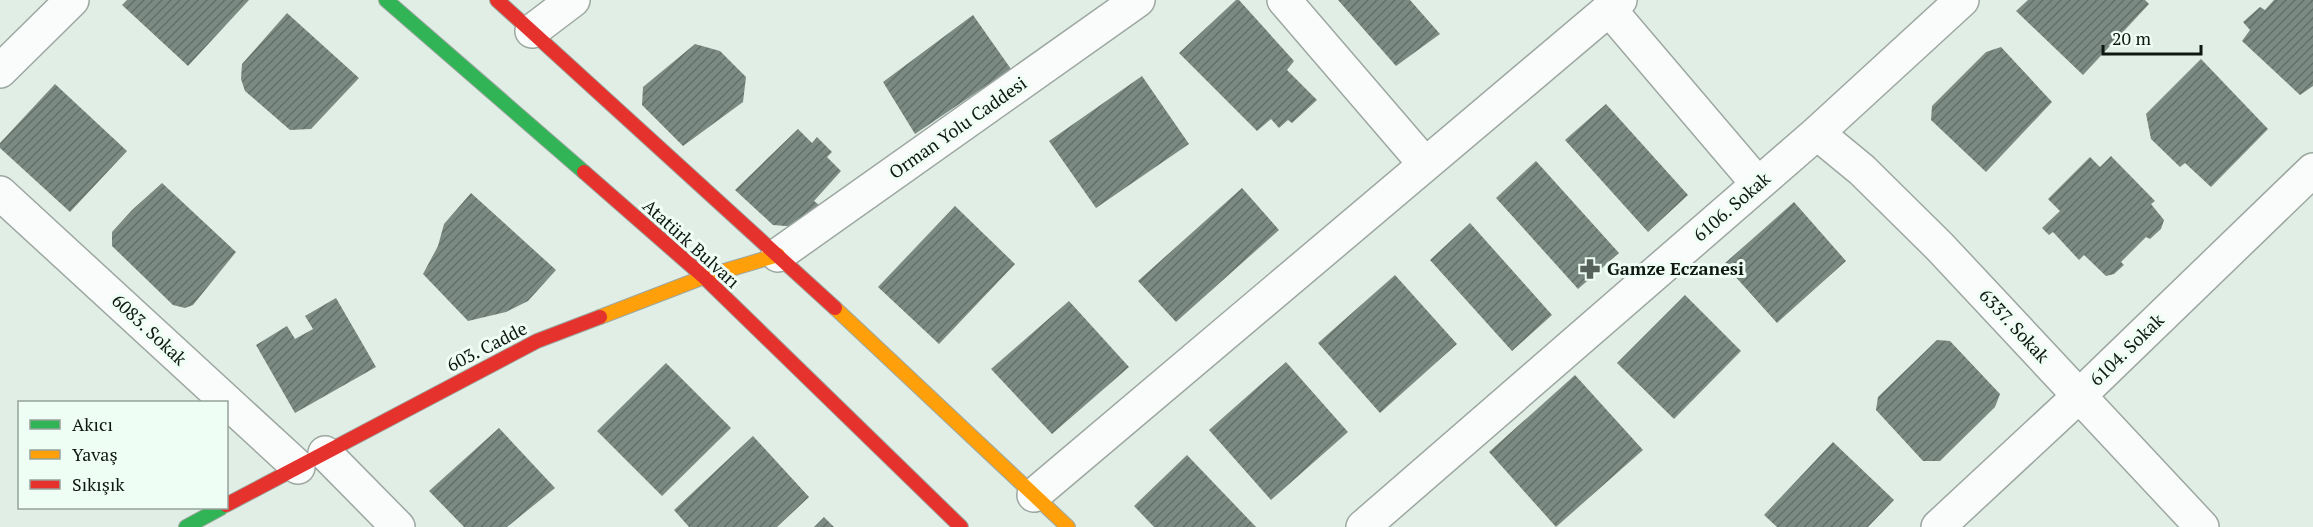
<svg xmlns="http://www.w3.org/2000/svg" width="2313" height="527" font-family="'PT Serif',serif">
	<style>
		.building { fill: url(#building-hatch) }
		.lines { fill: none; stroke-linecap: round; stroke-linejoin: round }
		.street-casing { stroke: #9da7a1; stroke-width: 36 }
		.fast-casing { stroke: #9da7a1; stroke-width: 16 }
		.slow-casing { stroke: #9da7a1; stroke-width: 16 }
		.jam-casing { stroke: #9da7a1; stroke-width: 16 }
		.street { stroke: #fafcfb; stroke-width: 33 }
		.fast { stroke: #30b455; stroke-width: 14 }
		.slow { stroke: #ff9f0a; stroke-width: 14 }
		.jam { stroke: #e5322d; stroke-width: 14 }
		.labels { text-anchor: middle; stroke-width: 6; stroke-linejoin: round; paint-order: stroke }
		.street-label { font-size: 18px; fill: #0e1712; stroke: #effef5 }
		.poi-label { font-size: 18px; font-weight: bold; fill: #0e1712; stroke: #effef5; text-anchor: start }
	</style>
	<defs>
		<pattern id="building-hatch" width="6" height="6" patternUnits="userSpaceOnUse" patternTransform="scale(1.5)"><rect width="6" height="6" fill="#7b8a82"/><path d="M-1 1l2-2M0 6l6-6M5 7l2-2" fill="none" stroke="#637069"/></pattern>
	</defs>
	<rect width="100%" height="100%" fill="#e1eee6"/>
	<path class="building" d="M 127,0 L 249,0 L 188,66 L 122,5 Z
		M 1236,0 L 1239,0 L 1294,61 L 1287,70 L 1317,100 L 1292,123 L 1288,120 L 1279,128 L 1271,119 L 1257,131 L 1179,53 Z
		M 1338,0 L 1410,0 L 1440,34 L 1396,66 Z
		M 2028,0 L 2145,0 L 2149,4 L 2083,75 L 2016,11 Z
		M 2274,0 L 2313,0 L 2313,86 L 2300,95 L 2242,41 L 2250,30 L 2243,22 L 2260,7 L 2265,10 Z
		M 287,13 L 359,78 L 311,129 L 290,130 L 245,91 L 241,79 L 242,64 Z
		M 973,15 L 1011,69 L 915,134 L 883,82 Z
		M 695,44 L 720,51 L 746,77 L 743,102 L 683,146 L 642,105 L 643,87 Z
		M 2001,47 L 2052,102 L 1986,172 L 1931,120 L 1932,106 L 1986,52 Z
		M 2201,59 L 2268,129 L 2211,187 L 2185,163 L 2180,167 L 2151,139 L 2146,114 Z
		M 1142,76 L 1189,144 L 1096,208 L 1049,141 Z
		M 55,84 L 127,151 L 70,212 L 0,148 L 0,143 Z
		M 1606,104 L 1688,195 L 1648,232 L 1565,140 Z
		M 798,129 L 812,143 L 817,137 L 832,152 L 827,157 L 841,171 L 814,201 L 819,205 L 798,227 L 773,225 L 735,190 Z
		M 2111,156 L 2155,201 L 2151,204 L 2164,220 L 2161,229 L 2150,239 L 2146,237 L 2121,262 L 2124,265 L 2114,274 L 2106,276 L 2084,255 L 2079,260 L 2053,232 L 2049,235 L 2042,228 L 2060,211 L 2048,199 L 2090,157 L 2100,167 Z
		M 1536,161 L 1619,253 L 1578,289 L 1496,198 Z
		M 162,183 L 236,252 L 193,305 L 185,308 L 173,305 L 112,246 L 112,232 L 132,210 Z
		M 1242,188 L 1279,230 L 1176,322 L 1138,281 Z
		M 471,193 L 556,270 L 528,301 L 506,312 L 468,321 L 423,274 L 438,246 L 444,224 Z
		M 1794,202 L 1846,261 L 1777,323 L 1724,264 Z
		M 955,206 L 1015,264 L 939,344 L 878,287 Z
		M 1470,223 L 1552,315 L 1512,351 L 1430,260 Z
		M 1395,275 L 1457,344 L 1380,413 L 1318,343 Z
		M 1685,295 L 1741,351 L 1674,419 L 1617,363 Z
		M 336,298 L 376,367 L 295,413 L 256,345 L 287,326 L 295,339 L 313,329 L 305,316 Z
		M 1069,301 L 1129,367 L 1052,434 L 991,369 Z
		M 1937,340 L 1950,341 L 2000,394 L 1995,407 L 1940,461 L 1923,461 L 1876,410 L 1878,397 Z
		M 1286,362 L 1348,432 L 1271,500 L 1209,430 Z
		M 666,363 L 731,428 L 662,496 L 597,431 Z
		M 1575,375 L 1643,450 L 1556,527 L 1489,452 Z
		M 499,428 L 555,488 L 507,527 L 464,527 L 429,491 Z
		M 753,436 L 809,497 L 777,527 L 689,527 L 674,510 Z
		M 1833,442 L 1894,500 L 1868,527 L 1777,527 L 1764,515 Z
		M 1187,455 L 1256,527 L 1154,527 L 1134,506 Z
		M 824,517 L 834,527 L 814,527 Z"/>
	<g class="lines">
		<g class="street-casing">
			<path id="street" d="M 1284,0 L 1425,164
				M 1609,9 L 1758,184
				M 532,31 L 573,0
				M 0,71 L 72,0
				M 1817,133 L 1862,170 L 1940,247 L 2202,527
				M 0,193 L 298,467
				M 778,255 L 1138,0
				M 325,453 L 398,527
				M 1034,495 L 1620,0
				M 1363,527 L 1817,133 L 1962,0
				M 1938,527 L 2079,396 L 2313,170"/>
		</g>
		<g class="fast-casing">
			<path id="fast" d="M 386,0 L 584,172
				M 186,527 L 221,508"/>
		</g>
		<g class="slow-casing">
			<path id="slow" d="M 835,308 L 1068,527
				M 600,317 L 704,277 L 778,255"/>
		</g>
		<g class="jam-casing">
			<path id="jam" d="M 497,0 L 835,308
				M 584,172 L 704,277 L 961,527
				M 226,505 L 537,341 L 600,317"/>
		</g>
		<use href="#street" class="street"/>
		<use href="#fast" class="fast"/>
		<use href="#slow" class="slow"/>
		<use href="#jam" class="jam"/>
	</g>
	<defs>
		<g id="pharmacy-bare" transform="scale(1.62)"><path d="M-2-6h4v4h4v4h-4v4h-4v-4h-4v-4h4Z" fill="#58625c" stroke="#effef5" stroke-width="2.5" paint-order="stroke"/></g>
	</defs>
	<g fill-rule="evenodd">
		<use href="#pharmacy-bare" x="1590" y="269"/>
	</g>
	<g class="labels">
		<g class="street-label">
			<text transform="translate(958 128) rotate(-35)" y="6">Orman Yolu Caddesi</text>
			<text transform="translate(1732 207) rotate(-41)" y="6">6106. Sokak</text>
			<text transform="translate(691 244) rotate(42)" y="6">Atatürk Bulvarı</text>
			<text transform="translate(2014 326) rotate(47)" y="6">6337. Sokak</text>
			<text transform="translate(149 330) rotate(43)" y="6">6083. Sokak</text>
			<text transform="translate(487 347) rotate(-27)" y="6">603. Cadde</text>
			<text transform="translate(2127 350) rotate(-44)" y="6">6104. Sokak</text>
		</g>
		<g class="poi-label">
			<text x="1607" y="275">Gamze Eczanesi</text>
		</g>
	</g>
	<rect x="18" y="401" width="210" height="108" fill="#effef5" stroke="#95a29a" stroke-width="1.5"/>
	<rect x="30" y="420" width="30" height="9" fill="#30b455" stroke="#95a29a" stroke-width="1.5"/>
	<text x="72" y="431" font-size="18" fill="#0e1712">Akıcı</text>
	<rect x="30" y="450" width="30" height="9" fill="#ff9f0a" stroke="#95a29a" stroke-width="1.5"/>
	<text x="72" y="461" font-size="18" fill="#0e1712">Yavaş</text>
	<rect x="30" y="480" width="30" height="9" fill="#e5322d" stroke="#95a29a" stroke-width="1.5"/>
	<text x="72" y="491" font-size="18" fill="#0e1712">Sıkışık</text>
	<path d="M2103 45v9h98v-9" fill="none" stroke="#0e1712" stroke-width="3"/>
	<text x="2112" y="45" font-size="18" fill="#0e1712" stroke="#effef5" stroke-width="4.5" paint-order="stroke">20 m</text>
</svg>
